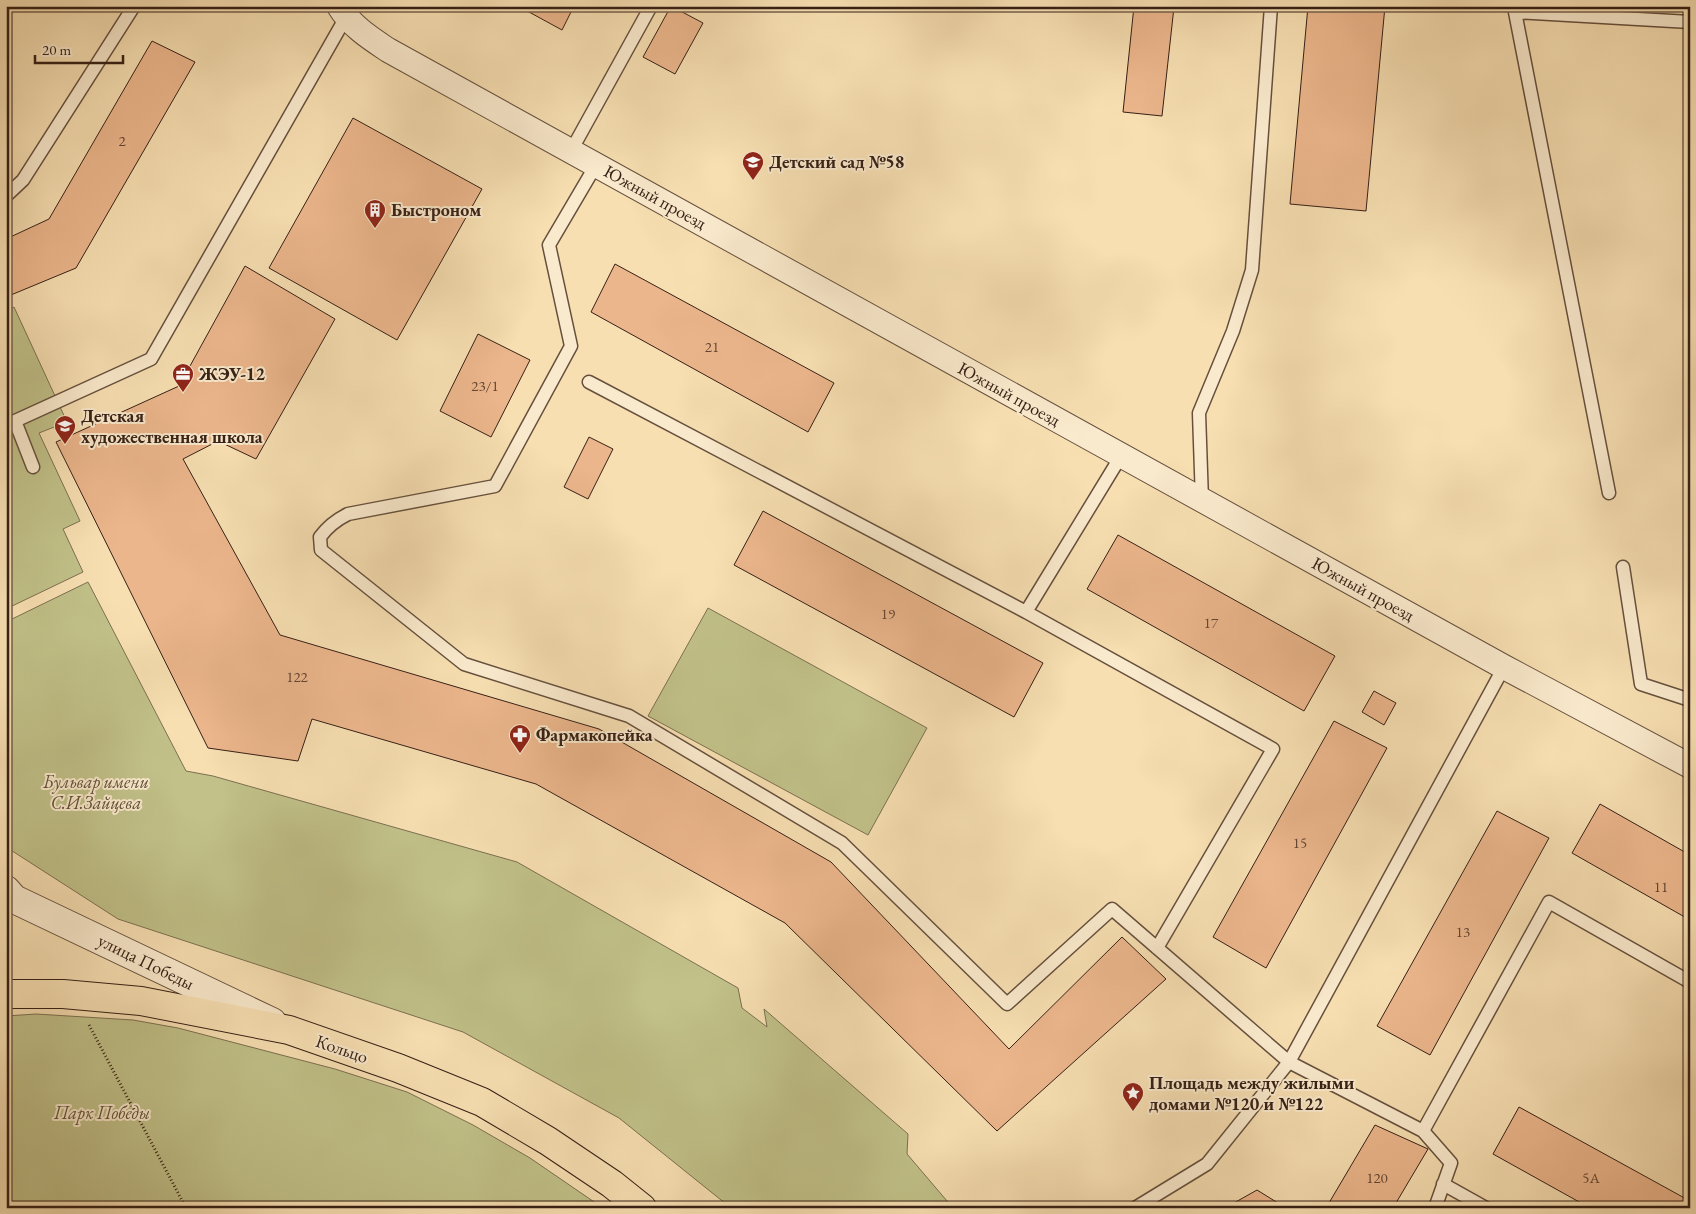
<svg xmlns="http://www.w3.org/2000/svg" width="1696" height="1214" font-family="'EB Garamond',serif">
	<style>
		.green { fill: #c1c189; stroke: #7c7050 }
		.building { fill: #ecb68c; stroke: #362016 }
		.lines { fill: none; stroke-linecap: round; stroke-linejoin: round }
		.service-casing { stroke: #66503d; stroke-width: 15 }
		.minor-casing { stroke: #66503d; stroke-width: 26 }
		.tertiary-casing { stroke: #66503d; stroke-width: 30 }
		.primary-casing { stroke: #362016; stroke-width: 30 }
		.path { stroke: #362016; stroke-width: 3; stroke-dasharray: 1 2.5; stroke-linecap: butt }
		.service { stroke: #faeacd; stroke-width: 12 }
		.minor { stroke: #faeacd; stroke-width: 24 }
		.tertiary { stroke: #faeacd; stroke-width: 28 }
		.primary { stroke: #f7dfb2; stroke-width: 28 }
		.labels { text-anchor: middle; stroke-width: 4; stroke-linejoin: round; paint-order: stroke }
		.number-label { font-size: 15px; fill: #644634 }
		.poi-label { font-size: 18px; font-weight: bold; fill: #362016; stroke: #faeacd; text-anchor: start }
		.street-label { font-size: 18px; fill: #362016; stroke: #faeacd }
		.park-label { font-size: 18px; font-style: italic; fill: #605038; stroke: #faeacd }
	</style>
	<rect width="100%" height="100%" fill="#f7dfb2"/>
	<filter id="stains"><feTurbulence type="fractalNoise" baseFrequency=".004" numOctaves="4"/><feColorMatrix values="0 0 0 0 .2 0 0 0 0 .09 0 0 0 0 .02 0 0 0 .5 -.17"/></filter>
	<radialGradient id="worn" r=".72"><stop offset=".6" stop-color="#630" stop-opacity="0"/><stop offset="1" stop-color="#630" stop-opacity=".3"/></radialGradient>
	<path class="green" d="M 14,307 L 67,422 L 39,433 L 80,521 L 63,529 L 83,572 L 8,608 L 6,606 L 6,311 Z
		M 88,582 L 186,771 L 213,776 L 517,862 L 738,988 L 742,1008 L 767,1027 L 764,1009 L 908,1134 L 907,1154 L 953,1208 L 731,1208 L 619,1118 L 463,1032 L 118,919 L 6,847 L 6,619 L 10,620 Z
		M 708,608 L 927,728 L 868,835 L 648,716 Z
		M 36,1014 L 133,1020 L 178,1028 L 335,1069 L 407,1092 L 473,1125 L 530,1158 L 603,1208 L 6,1208 L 6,1016 Z"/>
	<path class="building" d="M 518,6 L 574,6 L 562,30 Z
		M 671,6 L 703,23 L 675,74 L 643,57 Z
		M 1134,6 L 1174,7 L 1162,116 L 1123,112 Z
		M 1308,6 L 1385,6 L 1366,211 L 1290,204 Z
		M 152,41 L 195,62 L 76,268 L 6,297 L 6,239 L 49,219 Z
		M 353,118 L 482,189 L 397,340 L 269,268 Z
		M 615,264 L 834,383 L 808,432 L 591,312 Z
		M 245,266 L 335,319 L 256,459 L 218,441 L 183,459 L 280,635 L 599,729 L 831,862 L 1009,1049 L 1122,937 L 1166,979 L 997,1131 L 785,923 L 536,784 L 312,719 L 298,761 L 208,748 L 56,442 L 179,386 Z
		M 478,334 L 530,360 L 491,437 L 440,411 Z
		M 589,437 L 613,449 L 588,499 L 564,487 Z
		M 763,511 L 1043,663 L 1014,717 L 734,565 Z
		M 1118,535 L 1335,656 L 1304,711 L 1087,589 Z
		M 1374,691 L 1396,703 L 1384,725 L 1362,712 Z
		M 1334,721 L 1387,748 L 1266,968 L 1213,937 Z
		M 1600,804 L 1690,855 L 1690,920 L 1572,853 Z
		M 1497,811 L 1549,838 L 1430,1055 L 1377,1026 Z
		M 1519,1107 L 1690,1201 L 1690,1208 L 1590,1208 L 1493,1154 Z
		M 1375,1125 L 1428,1149 L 1393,1208 L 1326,1208 Z
		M 1257,1190 L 1286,1208 L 1225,1208 Z"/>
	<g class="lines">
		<g class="service-casing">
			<path id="service" d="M 571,151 L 651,6
				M 596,165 L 549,245 L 571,346 L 495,486 L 348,514 C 336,520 328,526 320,537 L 321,550 L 464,664 L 629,716 L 842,843 L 1007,1004 L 1112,909 L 1289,1062 L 1423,1131 L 1451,1163 L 1435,1208
				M 6,196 L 23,180 L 134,6
				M 589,382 L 1026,612 L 1121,456
				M 33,467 L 15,421 L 151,359 L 346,17
				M 1609,493 L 1515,12 L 1690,22
				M 1202,501 L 1199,413 L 1233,331 L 1252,270 L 1271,6
				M 1623,567 L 1641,684 L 1690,700
				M 1026,612 L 1273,749 L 1157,948
				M 1423,1131 L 1549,902 L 1690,982
				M 1443,1184 L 1486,1208
				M 1135,1208 L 1207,1164 L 1289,1062 L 1504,667"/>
		</g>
		<g class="minor-casing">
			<path id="minor" d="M 339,6 C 351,26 370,38 388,50 L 1504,667 L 1690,766"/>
		</g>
		<g class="tertiary-casing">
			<path id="tertiary" d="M 6,890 L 14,899 L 272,1022"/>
		</g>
		<g class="primary-casing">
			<path id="primary" d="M 6,994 L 63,994 L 141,1001 L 289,1030 L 398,1068 L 482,1102 L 548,1141 L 612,1184 L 642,1208"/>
		</g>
		<path class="path" d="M 89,1025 L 186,1208"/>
		<use href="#service" class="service"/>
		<use href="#minor" class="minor"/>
		<use href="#tertiary" class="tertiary"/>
		<use href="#primary" class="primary"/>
	</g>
	<defs>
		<g id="school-pin" transform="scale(1.125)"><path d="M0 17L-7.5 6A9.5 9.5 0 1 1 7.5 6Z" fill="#8f2418" stroke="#faeacd"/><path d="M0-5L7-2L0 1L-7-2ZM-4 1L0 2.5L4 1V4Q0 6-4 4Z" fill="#fff"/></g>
		<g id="building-pin" transform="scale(1.125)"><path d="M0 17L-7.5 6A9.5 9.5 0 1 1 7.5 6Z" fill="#8f2418" stroke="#faeacd"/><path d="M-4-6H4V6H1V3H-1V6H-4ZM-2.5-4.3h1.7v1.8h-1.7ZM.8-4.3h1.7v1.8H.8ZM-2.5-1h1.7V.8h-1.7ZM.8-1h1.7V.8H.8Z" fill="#fff"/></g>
		<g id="office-pin" transform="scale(1.125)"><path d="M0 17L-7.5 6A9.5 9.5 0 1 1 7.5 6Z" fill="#8f2418" stroke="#faeacd"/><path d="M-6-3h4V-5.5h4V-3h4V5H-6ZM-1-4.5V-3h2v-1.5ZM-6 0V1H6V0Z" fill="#fff"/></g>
		<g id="pharmacy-pin" transform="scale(1.125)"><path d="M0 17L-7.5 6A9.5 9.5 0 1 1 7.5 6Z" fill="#8f2418" stroke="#faeacd"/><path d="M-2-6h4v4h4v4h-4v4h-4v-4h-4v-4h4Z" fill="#fff"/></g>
		<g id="sight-pin" transform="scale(1.125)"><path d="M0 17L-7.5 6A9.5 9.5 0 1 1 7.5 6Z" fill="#8f2418" stroke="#faeacd"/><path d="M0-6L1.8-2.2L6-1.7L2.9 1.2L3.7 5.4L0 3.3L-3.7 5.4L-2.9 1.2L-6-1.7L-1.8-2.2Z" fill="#fff"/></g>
	</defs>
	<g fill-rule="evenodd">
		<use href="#school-pin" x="753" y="162"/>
		<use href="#building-pin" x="375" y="210"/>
		<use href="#office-pin" x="183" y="374"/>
		<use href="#school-pin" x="65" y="426"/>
		<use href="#pharmacy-pin" x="520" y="735"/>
		<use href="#sight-pin" x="1133" y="1093"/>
	</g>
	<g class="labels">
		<g class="number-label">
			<text x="122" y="146">2</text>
			<text x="712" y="352">21</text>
			<text x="485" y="391">23/1</text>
			<text x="888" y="619">19</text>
			<text x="1211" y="628">17</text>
			<text x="297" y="682">122</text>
			<text x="1300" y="848">15</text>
			<text x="1661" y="892">11</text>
			<text x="1463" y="937">13</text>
			<text x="1377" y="1183">120</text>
			<text x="1591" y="1183">5А</text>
		</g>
		<g class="poi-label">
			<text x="769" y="168">Детский сад №58</text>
			<text x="391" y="216">Быстроном</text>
			<text x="199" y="380">ЖЭУ-12</text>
			<text x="81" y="422">Детская<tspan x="81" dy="21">художественная школа</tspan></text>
			<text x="536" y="741">Фармакопейка</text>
			<text x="1149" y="1089">Площадь между жилыми<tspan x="1149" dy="21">домами №120 и №122</tspan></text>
		</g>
		<g class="street-label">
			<text transform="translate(655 197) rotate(29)" y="6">Южный проезд</text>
			<text transform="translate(1009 394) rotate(29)" y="6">Южный проезд</text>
			<text transform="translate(1363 589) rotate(29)" y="6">Южный проезд</text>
			<text transform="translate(146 962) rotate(26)" y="6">улица Победы</text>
			<text transform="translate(342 1049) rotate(19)" y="6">Кольцо</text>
		</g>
		<g class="park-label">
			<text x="96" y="788">Бульвар имени<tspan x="96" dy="21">С.И.Зайцева</tspan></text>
			<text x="102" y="1119">Парк Победы</text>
		</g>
	</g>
	<rect width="1696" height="1214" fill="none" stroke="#f7dfb2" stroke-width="25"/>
	<rect x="8" y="8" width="1681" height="1199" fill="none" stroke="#362016" stroke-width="2.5"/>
	<rect x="12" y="12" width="1671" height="1189" fill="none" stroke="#362016"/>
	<path d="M35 55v8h88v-8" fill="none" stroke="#362016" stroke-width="2.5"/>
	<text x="42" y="55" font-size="15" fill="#362016" stroke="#faeacd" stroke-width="4" paint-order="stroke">20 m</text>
	<rect width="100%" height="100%" filter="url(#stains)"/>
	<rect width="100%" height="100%" fill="url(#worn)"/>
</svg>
